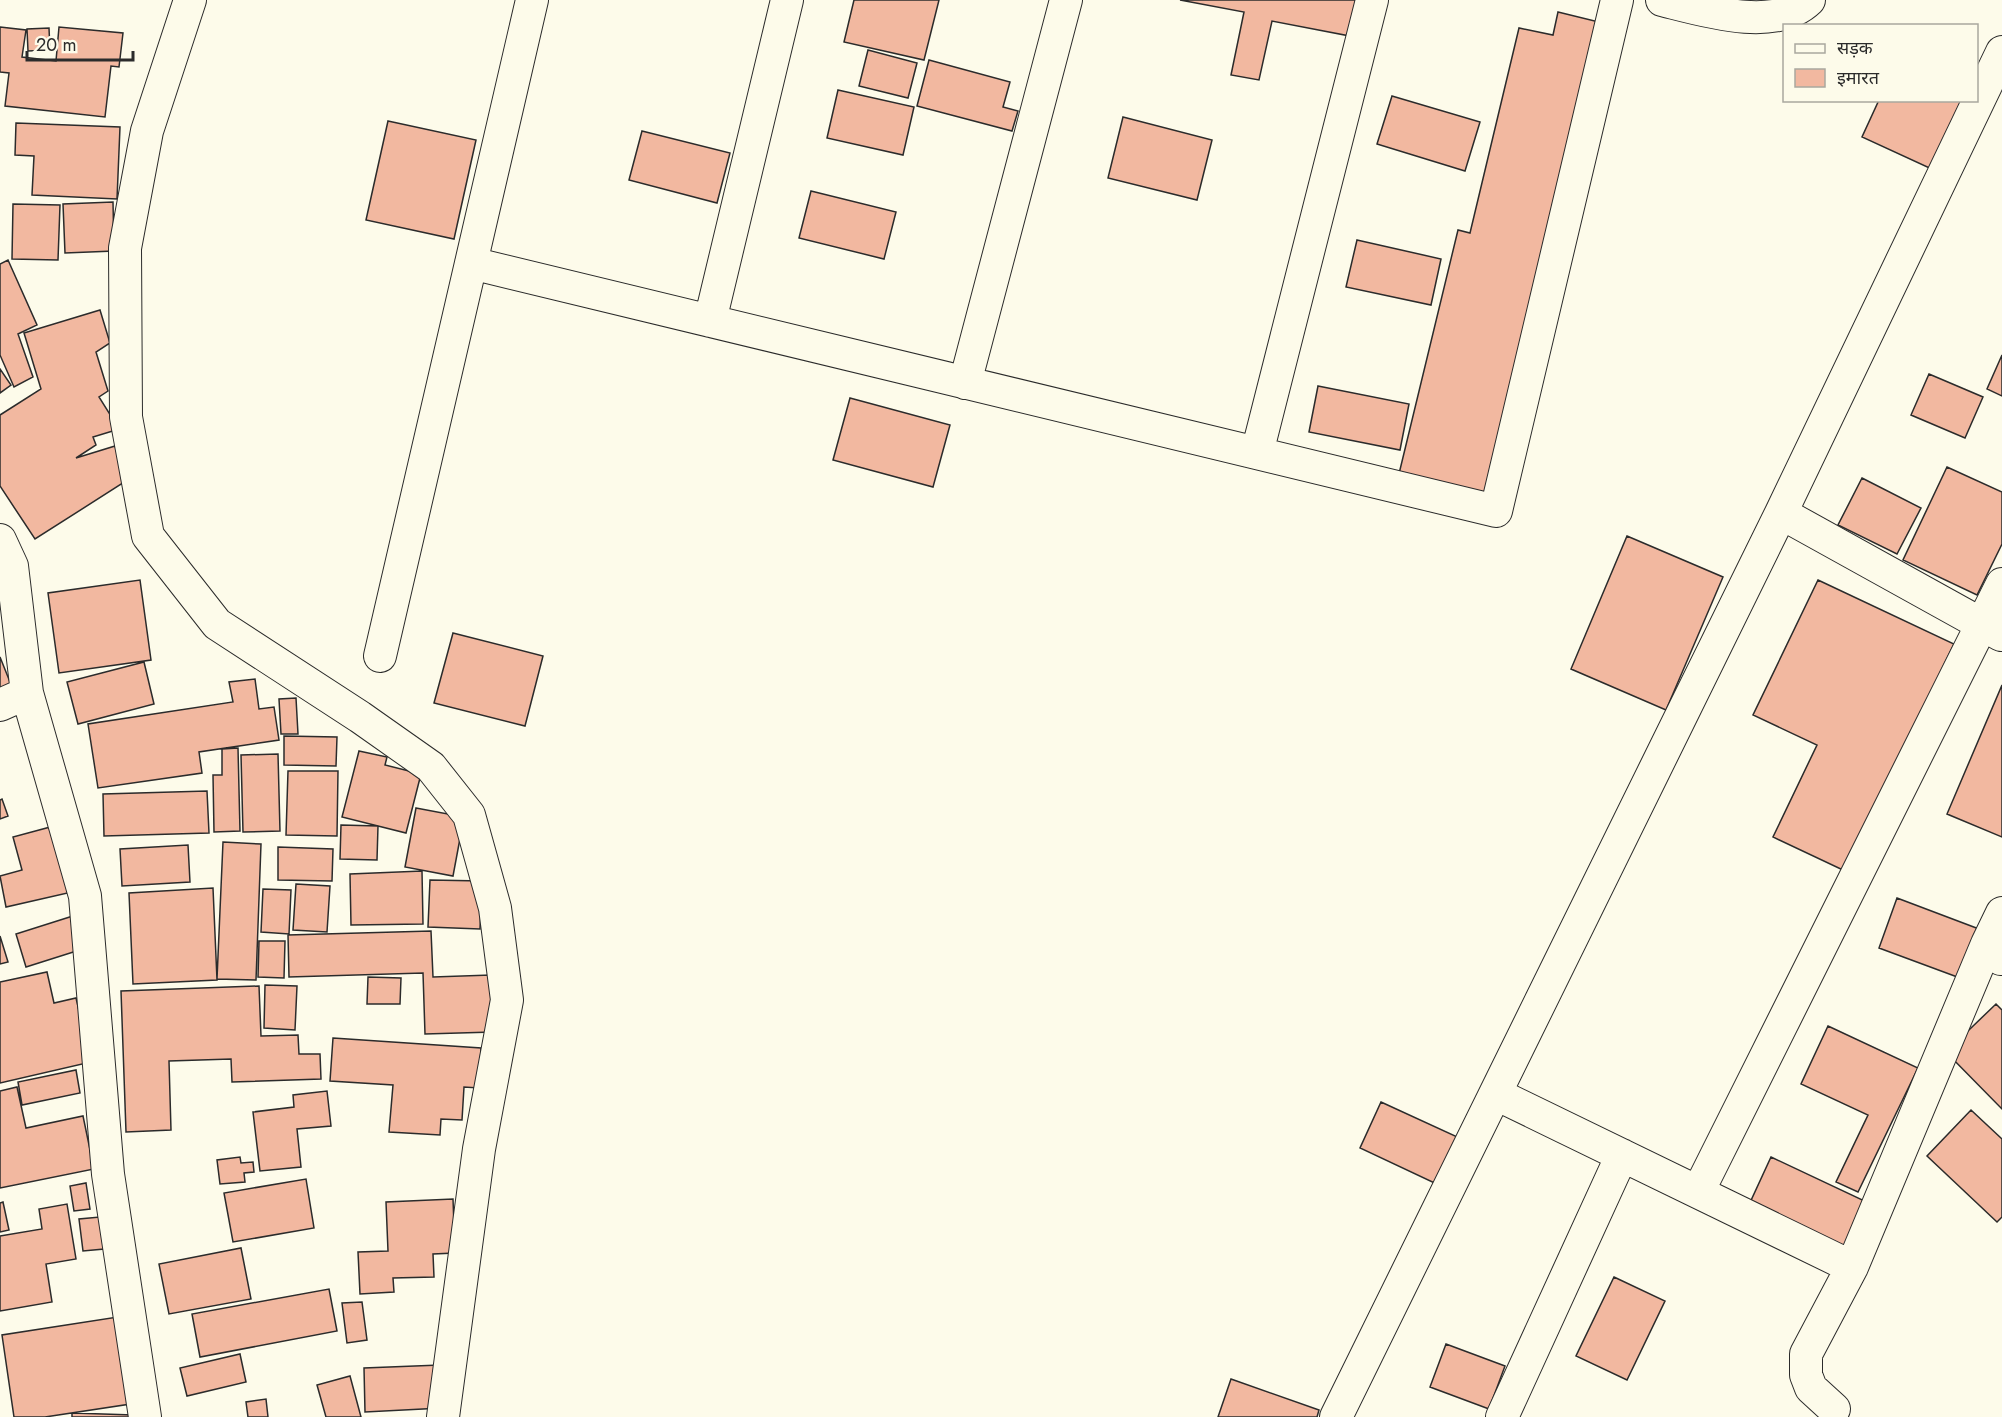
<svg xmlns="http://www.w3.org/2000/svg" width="2002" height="1417" font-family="Jost,'Noto Sans Devanagari',sans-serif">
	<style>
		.building { fill: #f2b8a0; stroke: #2b2b2b; stroke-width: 1.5 }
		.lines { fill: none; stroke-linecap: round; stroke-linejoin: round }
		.minor-casing { stroke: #2b2b2b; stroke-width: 34 }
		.minor { stroke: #fdfbea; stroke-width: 32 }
	</style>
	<rect width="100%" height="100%" fill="#fdfbea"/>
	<path class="building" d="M 854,0 L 939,0 L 924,60 L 844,42 Z
		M 1180,0 L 1357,0 L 1350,36 L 1272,21 L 1259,80 L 1231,75 L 1244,12 Z
		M 1558,12 L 1603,23 L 1488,499 L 1398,478 L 1458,230 L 1470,233 L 1519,28 L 1553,35 Z
		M 0,27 L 26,30 L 22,57 L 56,61 L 59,27 L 123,33 L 119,67 L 111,66 L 105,117 L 5,106 L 9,73 L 0,72 Z
		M 49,28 L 50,50 L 28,51 L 27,29 Z
		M 868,50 L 917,63 L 908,98 L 859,86 Z
		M 929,60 L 1010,82 L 1003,107 L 1018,111 L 1012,131 L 917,106 Z
		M 838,90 L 914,107 L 903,155 L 827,138 Z
		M 1392,96 L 1480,122 L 1465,171 L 1377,144 Z
		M 1879,100 L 1968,100 L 1936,171 L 1862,137 Z
		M 1123,117 L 1212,140 L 1197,200 L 1108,178 Z
		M 388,121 L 476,140 L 454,239 L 366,220 Z
		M 16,123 L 120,127 L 117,199 L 32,195 L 34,156 L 15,155 Z
		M 642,131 L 730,153 L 717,203 L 629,180 Z
		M 811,191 L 896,212 L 884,259 L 799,238 Z
		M 113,202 L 114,251 L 65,253 L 63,204 Z
		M 13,204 L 60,205 L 58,260 L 12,259 Z
		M 1357,240 L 1441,259 L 1431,305 L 1346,287 Z
		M 8,260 L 37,325 L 18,334 L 33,377 L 14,387 L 0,355 L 0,264 Z
		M 100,310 L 110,343 L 96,352 L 108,391 L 99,397 L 111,416 L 116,430 L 93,437 L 96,445 L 76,458 L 115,446 L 126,481 L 35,539 L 0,486 L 0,415 L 41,389 L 24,333 Z
		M 2002,355 L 2002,396 L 1987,389 Z
		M 0,369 L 11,385 L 0,393 Z
		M 1929,374 L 1983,397 L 1965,438 L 1911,415 Z
		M 1318,386 L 1409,404 L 1400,450 L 1309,432 Z
		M 850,398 L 950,425 L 933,487 L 833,460 Z
		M 1947,467 L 2002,492 L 2002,544 L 1977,595 L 1903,560 Z
		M 1862,478 L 1921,508 L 1897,554 L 1838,525 Z
		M 1627,536 L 1723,577 L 1666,710 L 1571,669 Z
		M 140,580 L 151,660 L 59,673 L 48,593 Z
		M 1818,580 L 1954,644 L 1845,871 L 1773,837 L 1817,745 L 1753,715 Z
		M 453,633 L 543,656 L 525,726 L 434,703 Z
		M 0,657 L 12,687 L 0,691 Z
		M 144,662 L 154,704 L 78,724 L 67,682 Z
		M 255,679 L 259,709 L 274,707 L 279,740 L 199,752 L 202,773 L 98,788 L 88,724 L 233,702 L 229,682 Z
		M 2002,685 L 2002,837 L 1947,814 Z
		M 296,698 L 298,734 L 281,734 L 279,699 Z
		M 284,736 L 337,737 L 336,766 L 284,765 Z
		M 238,748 L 240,831 L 214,832 L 213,775 L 222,775 L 222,749 Z
		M 359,751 L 387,757 L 385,765 L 421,774 L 406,833 L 342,817 Z
		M 278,754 L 280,831 L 243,832 L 241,755 Z
		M 288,771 L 338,771 L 337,836 L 286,835 Z
		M 207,791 L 209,833 L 104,836 L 103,794 Z
		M 2,799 L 8,816 L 0,819 L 0,800 Z
		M 416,808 L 464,817 L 453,876 L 405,867 Z
		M 341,825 L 378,826 L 377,860 L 340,859 Z
		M 54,826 L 72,892 L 6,907 L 0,876 L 22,870 L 13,837 Z
		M 223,842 L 261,844 L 256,980 L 217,979 Z
		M 188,845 L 190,882 L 122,886 L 120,849 Z
		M 278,847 L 333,849 L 332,881 L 278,880 Z
		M 422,871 L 423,924 L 351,925 L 350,874 Z
		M 430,880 L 482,881 L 480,929 L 428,927 Z
		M 296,884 L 330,886 L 327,932 L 293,930 Z
		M 213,888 L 217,980 L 133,984 L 129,893 Z
		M 263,889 L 291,890 L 289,934 L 261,932 Z
		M 1897,898 L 1979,929 L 1960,978 L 1879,948 Z
		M 76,915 L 86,948 L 26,967 L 16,934 Z
		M 431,931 L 433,977 L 491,975 L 493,1032 L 425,1034 L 423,973 L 289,977 L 288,935 Z
		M 0,936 L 8,962 L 0,964 Z
		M 259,941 L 285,941 L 284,978 L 258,977 Z
		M 47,972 L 54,1003 L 76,998 L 91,1062 L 0,1083 L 0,982 Z
		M 368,977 L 401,978 L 400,1004 L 367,1004 Z
		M 265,985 L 297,986 L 295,1030 L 264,1028 Z
		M 259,986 L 261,1036 L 298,1035 L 299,1054 L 320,1054 L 321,1079 L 232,1082 L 231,1059 L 169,1061 L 171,1130 L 126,1132 L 121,991 Z
		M 1996,1004 L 2002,1010 L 2002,1109 L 1946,1052 Z
		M 1828,1026 L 1918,1068 L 1858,1192 L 1836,1182 L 1868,1115 L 1801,1084 Z
		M 333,1038 L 481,1048 L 479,1088 L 464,1087 L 462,1120 L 441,1119 L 440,1135 L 389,1132 L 393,1085 L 330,1081 Z
		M 76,1070 L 80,1093 L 22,1105 L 18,1082 Z
		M 17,1087 L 26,1128 L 83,1116 L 94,1169 L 0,1188 L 0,1091 Z
		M 327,1091 L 331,1126 L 297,1129 L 301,1167 L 260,1171 L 253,1112 L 294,1107 L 293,1095 Z
		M 1381,1102 L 1464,1140 L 1443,1187 L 1360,1148 Z
		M 1971,1110 L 2002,1139 L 2002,1217 L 1997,1222 L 1927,1156 Z
		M 240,1157 L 241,1163 L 253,1162 L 254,1172 L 244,1173 L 245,1182 L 220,1184 L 217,1160 Z
		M 1771,1157 L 1871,1204 L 1847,1254 L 1748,1207 Z
		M 306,1179 L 314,1228 L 233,1242 L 224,1193 Z
		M 86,1183 L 90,1209 L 74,1211 L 70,1186 Z
		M 453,1199 L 455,1253 L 433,1254 L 434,1277 L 393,1278 L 394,1292 L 360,1294 L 358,1252 L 388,1251 L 386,1202 Z
		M 3,1202 L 9,1230 L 0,1232 L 0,1203 Z
		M 67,1204 L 76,1259 L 46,1264 L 52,1302 L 0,1311 L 0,1236 L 42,1229 L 39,1209 Z
		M 100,1217 L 104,1249 L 83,1251 L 79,1219 Z
		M 241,1248 L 251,1299 L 169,1314 L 159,1264 Z
		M 1614,1277 L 1665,1301 L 1627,1380 L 1576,1356 Z
		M 329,1289 L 337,1331 L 200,1357 L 192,1314 Z
		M 362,1302 L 367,1340 L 347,1343 L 342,1303 Z
		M 124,1316 L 137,1403 L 45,1417 L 14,1417 L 2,1335 Z
		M 1446,1344 L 1505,1366 L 1489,1409 L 1430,1387 Z
		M 240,1354 L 246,1382 L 187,1396 L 180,1368 Z
		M 440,1365 L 442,1408 L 365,1412 L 364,1368 Z
		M 350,1376 L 361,1417 L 326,1417 L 317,1385 Z
		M 1231,1379 L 1319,1410 L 1317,1417 L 1218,1417 Z
		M 266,1399 L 268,1417 L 248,1417 L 246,1402 Z
		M 72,1413 L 133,1415 L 133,1417 L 72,1417 Z"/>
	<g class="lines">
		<g class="minor-casing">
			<path id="minor" d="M 190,0 L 147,131 L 125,248 L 126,417 L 148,536 L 217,624 L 360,717 L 431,767 L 469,815 L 495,908 L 507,1000 L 479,1149 L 443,1417
				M 1662,0 C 1702,10 1775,33 1809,0
				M 471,263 L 1496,511 L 1617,0
				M 710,321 L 787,0
				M 965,383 L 1066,0
				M 1257,453 L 1372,0
				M 1781,513 L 2001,635
				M 0,540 L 12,566 L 27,693 L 85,896 L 108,1174 L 145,1417
				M 380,656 L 532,0
				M 0,705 L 27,693
				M 2001,959 L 1987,944 L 2002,913
				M 1496,1094 L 1852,1267
				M 1698,1192 L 2002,584
				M 1834,1409 L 1811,1388 L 1806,1375 L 1806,1354 L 1852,1267 L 1987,944
				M 1336,1417 L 1781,513 L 2002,52
				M 1502,1417 L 1622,1155"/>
		</g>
		<use href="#minor" class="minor"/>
	</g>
	<rect x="1783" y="24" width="195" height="78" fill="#fdfbea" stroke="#a9a89e" stroke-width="1.5"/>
	<rect x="1795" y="44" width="30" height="9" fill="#fdfbea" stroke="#a9a89e" stroke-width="1.5"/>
	<text x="1837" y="54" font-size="18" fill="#2b2b2b">सड़क</text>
	<rect x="1795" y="69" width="30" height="18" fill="#f2b8a0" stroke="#a9a89e" stroke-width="1.5"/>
	<text x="1837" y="84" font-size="18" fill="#2b2b2b">इमारत</text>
	<path d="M27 51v9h106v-9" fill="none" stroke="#2b2b2b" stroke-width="3"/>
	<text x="36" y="51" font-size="18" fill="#2b2b2b" stroke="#fdfbea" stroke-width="4.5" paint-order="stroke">20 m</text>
</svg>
